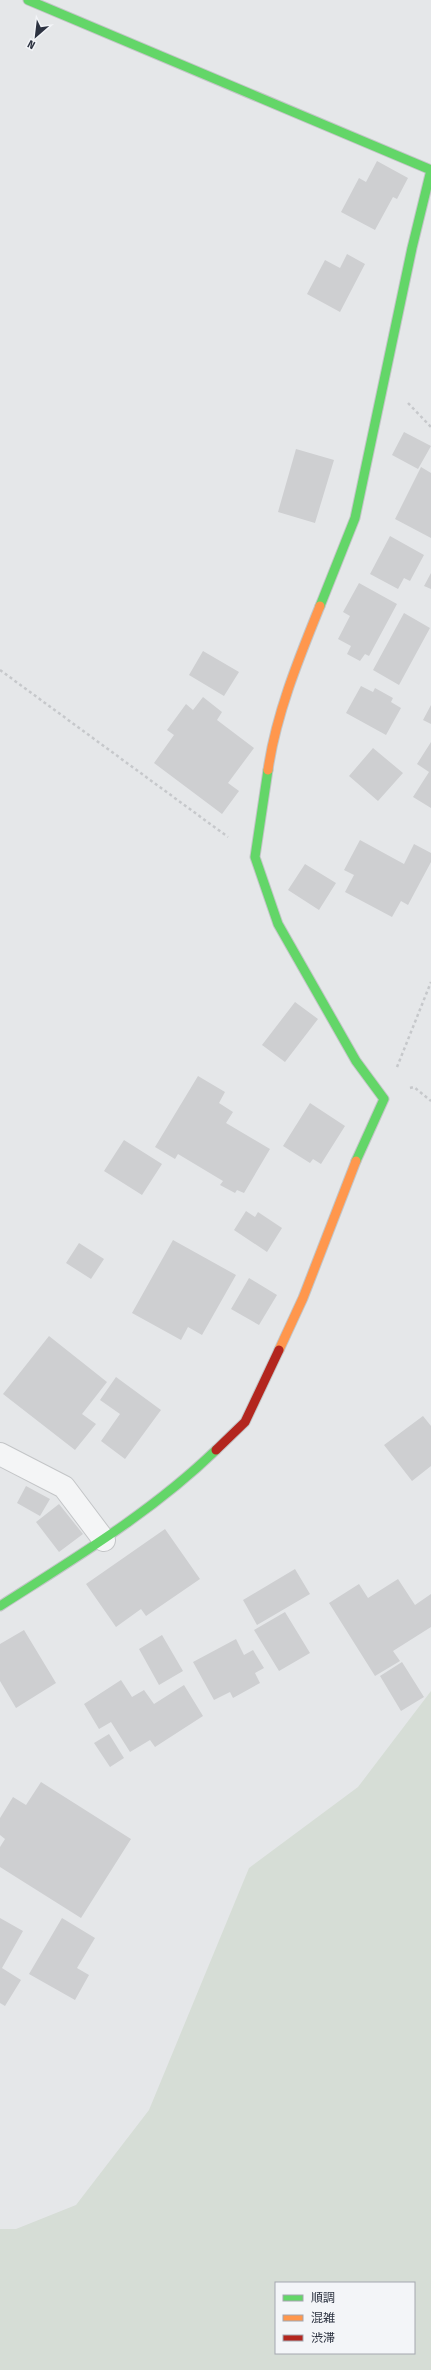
<svg xmlns="http://www.w3.org/2000/svg" width="431" height="2370" font-family="'Fira Sans Condensed','Noto Sans JP',sans-serif">
	<style>
		.green { fill: #d6ddd6; fill-rule: evenodd }
		.building { fill: #cecfd1 }
		.lines { fill: none; stroke-linecap: round; stroke-linejoin: round }
		.street-casing { stroke: #c3c5c7; stroke-width: 24 }
		.fast-casing { stroke: #c3c5c7; stroke-width: 11 }
		.slow-casing { stroke: #c3c5c7; stroke-width: 11 }
		.jam-casing { stroke: #c3c5c7; stroke-width: 11 }
		.path { stroke: #c6c8cb; stroke-width: 2.5; stroke-dasharray: 3 3; stroke-linecap: butt }
		.street { stroke: #f4f5f6; stroke-width: 22 }
		.fast { stroke: #63d668; stroke-width: 9 }
		.slow { stroke: #ff974d; stroke-width: 9 }
		.jam { stroke: #b3261e; stroke-width: 9 }
	</style>
	<rect width="100%" height="100%" fill="#e5e7e9"/>
	<path class="green" d="M 431,1691 L 431,2370 L 0,2370 L 0,2229 L 16,2229 L 76,2205 L 149,2110 L 249,1868 L 358,1787 ZM 276,2283 L 414,2283 L 414,2353 L 276,2353 Z"/>
	<path class="building" d="M 377,161 L 408,178 L 397,199 L 393,197 L 375,230 L 341,212 L 359,178 L 366,182 Z
		M 347,254 L 365,264 L 340,312 L 307,294 L 325,260 L 340,268 Z
		M 404,432 L 431,446 L 418,469 L 392,455 Z
		M 296,449 L 334,460 L 315,523 L 278,512 Z
		M 421,467 L 431,473 L 431,538 L 395,519 Z
		M 390,536 L 424,555 L 410,581 L 404,578 L 398,589 L 370,574 Z
		M 431,573 L 431,589 L 424,586 Z
		M 359,583 L 397,604 L 369,656 L 365,654 L 360,661 L 347,654 L 351,646 L 338,639 L 350,616 L 343,612 Z
		M 404,613 L 430,628 L 399,685 L 373,670 Z
		M 203,651 L 239,672 L 224,696 L 189,675 Z
		M 361,686 L 373,692 L 375,688 L 393,698 L 391,702 L 401,708 L 386,735 L 346,713 Z
		M 203,697 L 222,712 L 217,720 L 254,748 L 228,783 L 239,791 L 222,814 L 154,763 L 174,735 L 167,730 L 186,704 L 193,710 Z
		M 431,705 L 431,724 L 423,720 Z
		M 431,742 L 431,808 L 413,797 L 429,772 L 417,764 Z
		M 373,748 L 403,773 L 378,801 L 349,776 Z
		M 360,840 L 404,864 L 414,844 L 431,853 L 431,862 L 408,905 L 401,901 L 392,917 L 345,892 L 354,875 L 344,870 Z
		M 305,864 L 336,883 L 319,910 L 288,890 Z
		M 295,1002 L 318,1019 L 285,1062 L 262,1045 Z
		M 198,1076 L 225,1092 L 219,1103 L 233,1112 L 226,1123 L 270,1149 L 244,1193 L 237,1190 L 235,1193 L 220,1185 L 223,1181 L 178,1154 L 175,1159 L 155,1147 Z
		M 310,1103 L 345,1126 L 321,1164 L 313,1159 L 310,1163 L 283,1146 Z
		M 124,1140 L 162,1164 L 142,1195 L 104,1171 Z
		M 246,1211 L 255,1217 L 258,1212 L 282,1228 L 267,1252 L 234,1230 Z
		M 173,1240 L 236,1275 L 202,1335 L 188,1327 L 181,1340 L 132,1313 Z
		M 79,1243 L 104,1259 L 91,1279 L 66,1263 Z
		M 249,1278 L 277,1295 L 259,1325 L 231,1309 Z
		M 49,1336 L 107,1382 L 82,1414 L 96,1424 L 75,1450 L 3,1394 Z
		M 116,1377 L 161,1410 L 125,1459 L 101,1441 L 120,1414 L 100,1400 Z
		M 423,1416 L 431,1426 L 431,1466 L 412,1481 L 384,1445 Z
		M 26,1486 L 50,1499 L 40,1516 L 17,1503 Z
		M 59,1504 L 83,1534 L 59,1552 L 36,1522 Z
		M 165,1529 L 200,1579 L 146,1616 L 141,1609 L 116,1627 L 86,1584 Z
		M 295,1569 L 310,1594 L 257,1625 L 243,1600 Z
		M 398,1579 L 415,1605 L 431,1594 L 431,1627 L 393,1651 L 400,1661 L 375,1676 L 329,1603 L 359,1584 L 368,1598 Z
		M 285,1612 L 310,1653 L 279,1671 L 254,1630 Z
		M 24,1630 L 56,1683 L 16,1708 L 0,1681 L 0,1644 Z
		M 162,1635 L 183,1671 L 159,1685 L 139,1649 Z
		M 236,1639 L 244,1655 L 253,1650 L 264,1668 L 255,1673 L 260,1683 L 233,1698 L 230,1692 L 214,1700 L 193,1662 Z
		M 402,1662 L 424,1697 L 401,1711 L 380,1676 Z
		M 121,1680 L 132,1697 L 144,1690 L 154,1704 L 184,1685 L 203,1716 L 155,1747 L 150,1740 L 130,1752 L 111,1722 L 99,1729 L 84,1704 Z
		M 109,1734 L 124,1758 L 110,1767 L 94,1743 Z
		M 41,1782 L 131,1839 L 81,1918 L 0,1867 L 0,1847 L 5,1839 L 0,1835 L 0,1818 L 13,1797 L 26,1805 Z
		M 0,1918 L 23,1931 L 2,1968 L 21,1980 L 5,2006 L 0,2003 Z
		M 62,1918 L 95,1938 L 77,1968 L 89,1975 L 75,2000 L 29,1974 Z"/>
	<g class="lines">
		<g class="street-casing">
			<path id="street" d="M 0,1454 L 64,1487 L 104,1540"/>
		</g>
		<g class="fast-casing">
			<path id="fast" d="M 28,0 L 431,170
				M 320,606 L 355,518 L 412,248 L 431,170
				M 268,770 L 255,857 L 278,924 L 356,1061 L 384,1099 L 356,1161
				M 0,1606 C 75,1558 152,1512 216,1450"/>
		</g>
		<g class="slow-casing">
			<path id="slow" d="M 268,770 C 276,714 299,658 320,606
				M 279,1350 L 303,1298 L 356,1161"/>
		</g>
		<g class="jam-casing">
			<path id="jam" d="M 216,1450 L 245,1422 L 279,1350"/>
		</g>
		<path class="path" d="M 408,403 L 431,427
			M 0,670 L 228,837
			M 397,1067 L 431,982
			M 410,1088 L 414,1087 L 431,1101"/>
		<use href="#street" class="street"/>
		<use href="#fast" class="fast"/>
		<use href="#slow" class="slow"/>
		<use href="#jam" class="jam"/>
	</g>
	<rect x="275" y="2282" width="140" height="72" fill="#f3f5f8" stroke="#a4a7af"/>
	<rect x="283" y="2295" width="20" height="6" fill="#63d668" stroke="#a4a7af"/>
	<text x="311" y="2302" font-size="12" fill="#2d3341">順調</text>
	<rect x="283" y="2315" width="20" height="6" fill="#ff974d" stroke="#a4a7af"/>
	<text x="311" y="2322" font-size="12" fill="#2d3341">混雑</text>
	<rect x="283" y="2335" width="20" height="6" fill="#b3261e" stroke="#a4a7af"/>
	<text x="311" y="2342" font-size="12" fill="#2d3341">渋滞</text>
	<g transform="translate(36 36) rotate(208)" stroke="#f3f5f8" stroke-width="3" paint-order="stroke">
	<path d="M0-3L7 15L0 10L-7 15Z" fill="#2d3341"/>
	<text y="-6" font-size="11" font-weight="bold" text-anchor="middle" fill="#2d3341">N</text>
	</g>
</svg>
